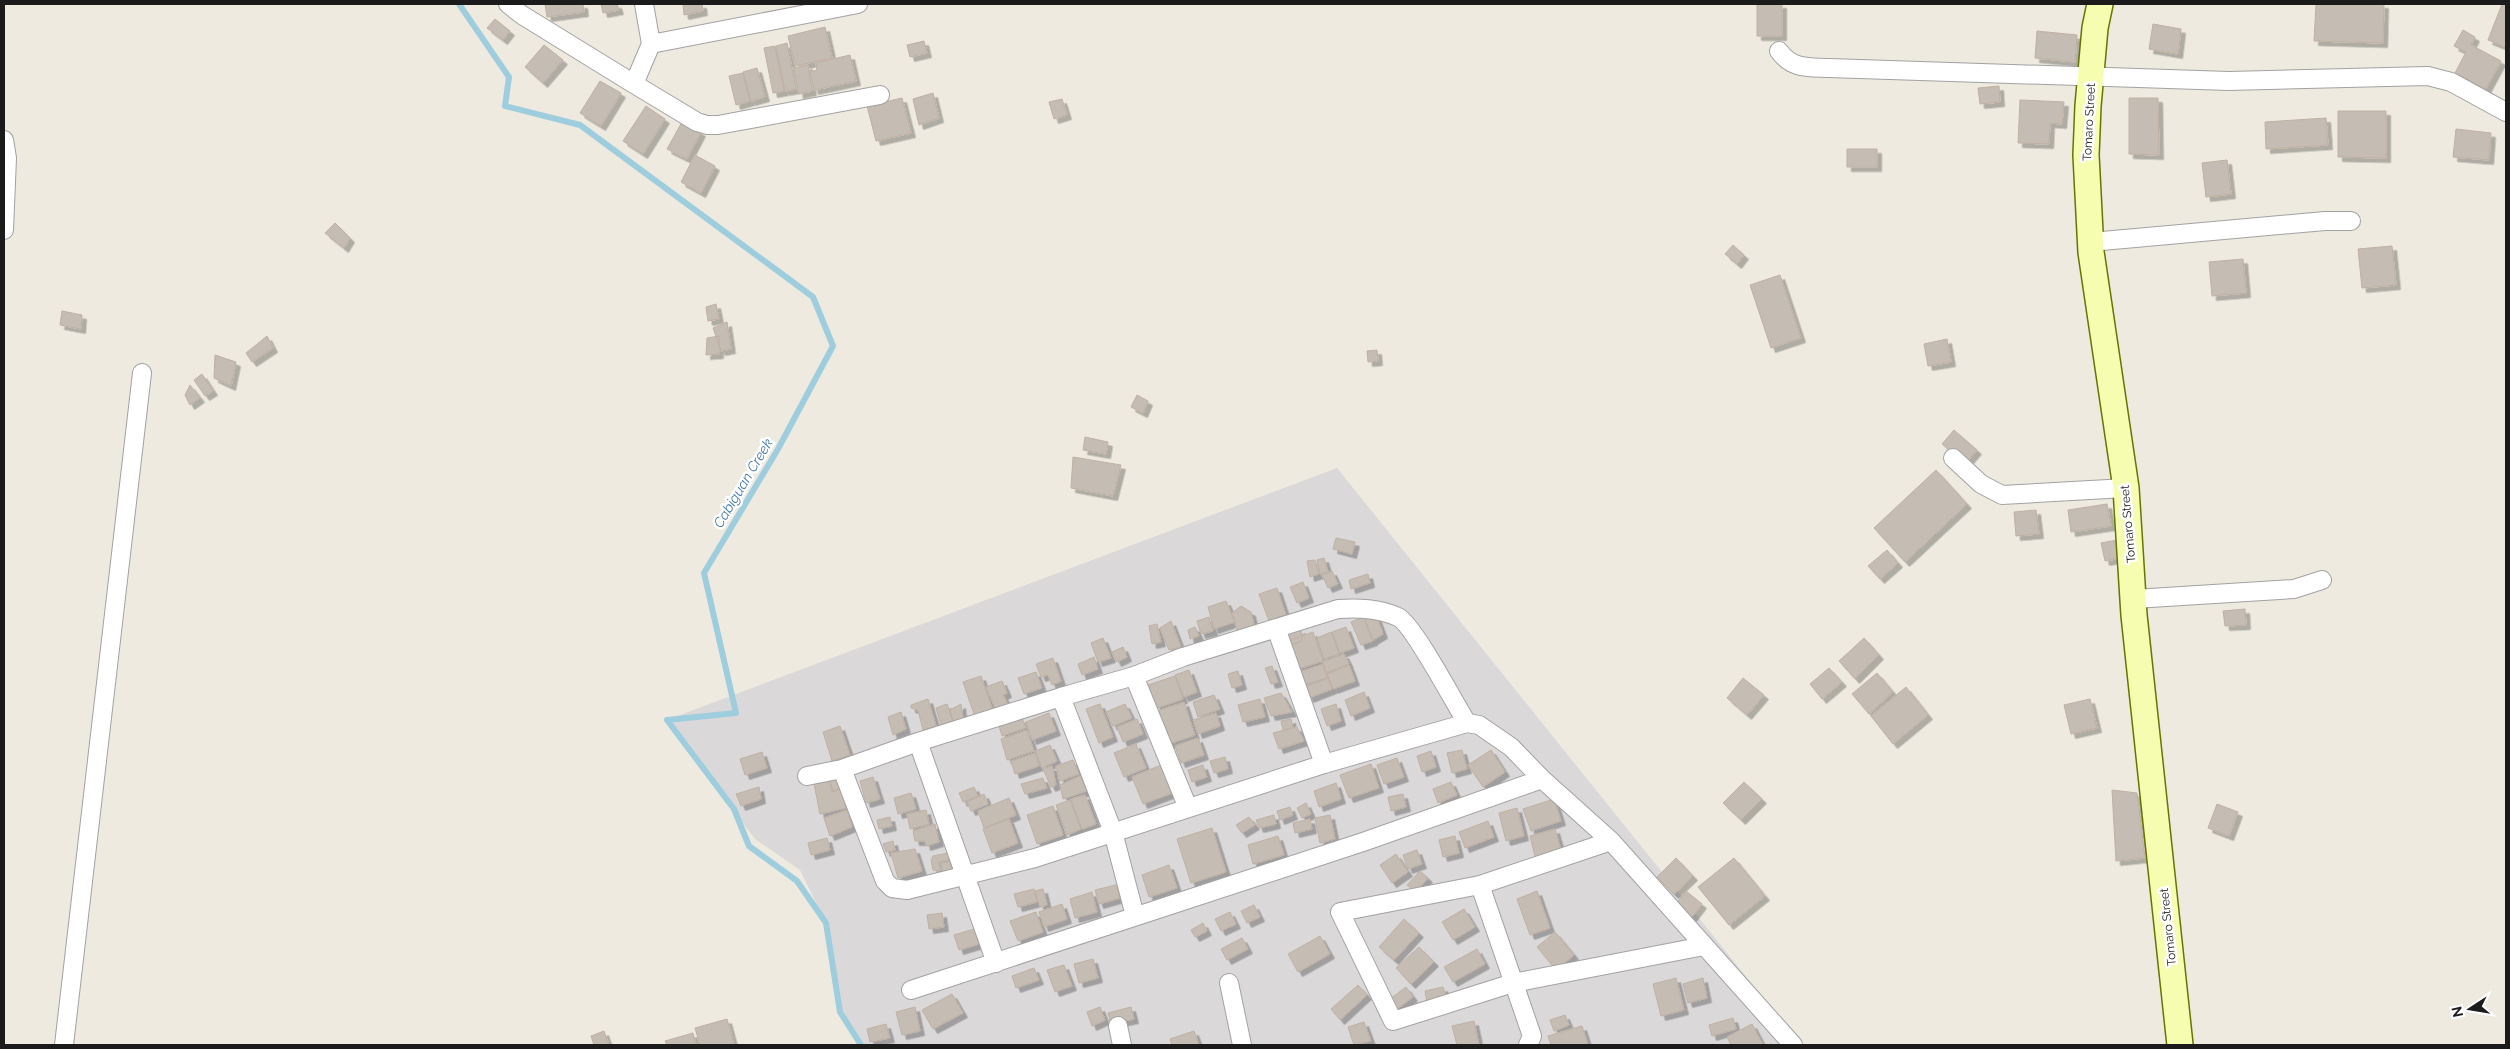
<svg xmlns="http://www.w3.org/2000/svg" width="2510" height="1049" font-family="Raleway,sans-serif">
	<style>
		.residential { fill: #dad8d8 }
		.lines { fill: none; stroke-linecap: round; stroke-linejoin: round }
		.stream { stroke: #9ecede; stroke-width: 6 }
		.building { fill: #c5bcb3; stroke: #c0b0a2; filter: url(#shadow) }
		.street-casing { stroke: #a2a2a2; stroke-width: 20 }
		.secondary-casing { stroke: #657500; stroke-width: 28 }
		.street { stroke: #fff; stroke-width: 18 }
		.secondary { stroke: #f6fcb0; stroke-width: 25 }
		.labels { text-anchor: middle; stroke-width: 5; stroke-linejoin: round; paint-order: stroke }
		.street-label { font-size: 12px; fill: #1b1b1b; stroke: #fff }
		.water-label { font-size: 14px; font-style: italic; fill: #4477af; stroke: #fff }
	</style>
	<defs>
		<filter id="shadow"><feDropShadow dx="4.5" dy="4.5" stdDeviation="0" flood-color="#0004"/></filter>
	</defs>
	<rect width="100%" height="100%" fill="#eeeae0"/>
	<path class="residential" d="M 1337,468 L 1801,1045 L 861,1045 L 840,1012 L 826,923 L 800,870 L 755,839 L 667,720 Z"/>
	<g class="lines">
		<path class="stream" d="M 459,4 L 509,77 L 505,106 L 580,125 L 813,297 L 833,346 L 778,449 L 704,573 L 736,713 L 667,720 L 734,809 L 749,846 L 797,881 L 826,923 L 840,1012 L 861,1045"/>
	</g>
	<path class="building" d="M 545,4 L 583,4 L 584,12 L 547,17 Z
		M 601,4 L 617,4 L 619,10 L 603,13 Z
		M 683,4 L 702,4 L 703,11 L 684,15 Z
		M 1757,4 L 1782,4 L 1782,36 L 1757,36 Z
		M 2316,4 L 2384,4 L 2383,43 L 2314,41 Z
		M 2502,4 L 2506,4 L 2506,47 L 2488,40 Z
		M 495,19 L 510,31 L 503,40 L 487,28 Z
		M 2153,24 L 2181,29 L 2178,54 L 2149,49 Z
		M 825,27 L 832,58 L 795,66 L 788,36 Z
		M 2463,30 L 2475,37 L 2471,45 L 2501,61 L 2486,89 L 2455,73 L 2466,52 L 2454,46 Z
		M 2037,31 L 2077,35 L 2075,62 L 2035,58 Z
		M 924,41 L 927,53 L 910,57 L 907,45 Z
		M 787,43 L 796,89 L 785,91 L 776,46 Z
		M 544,45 L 563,60 L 543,83 L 525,67 Z
		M 775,46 L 784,91 L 773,93 L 764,48 Z
		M 850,55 L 856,81 L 814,90 L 810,72 L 817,70 L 816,63 Z
		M 808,65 L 812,91 L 799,94 L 794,68 Z
		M 757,68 L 765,97 L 751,101 L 743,72 Z
		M 743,73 L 750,101 L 736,105 L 729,76 Z
		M 600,81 L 621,93 L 601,126 L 580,113 Z
		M 1999,86 L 2000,102 L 1980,104 L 1978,88 Z
		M 933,93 L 939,118 L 919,125 L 913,99 Z
		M 902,98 L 911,133 L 876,141 L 867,106 Z
		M 2129,98 L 2158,98 L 2159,155 L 2129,154 Z
		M 1062,99 L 1067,115 L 1054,119 L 1049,102 Z
		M 2020,100 L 2064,102 L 2062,124 L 2050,123 L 2049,144 L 2018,143 Z
		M 646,106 L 665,119 L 643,154 L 623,141 Z
		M 2338,111 L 2386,111 L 2386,158 L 2338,157 Z
		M 2326,118 L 2328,145 L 2266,149 L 2265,122 Z
		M 682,122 L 701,132 L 687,159 L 667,149 Z
		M 2456,129 L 2491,133 L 2489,160 L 2453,157 Z
		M 1847,149 L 1877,149 L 1877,167 L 1847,167 Z
		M 695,155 L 715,166 L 701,193 L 681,182 Z
		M 2227,160 L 2231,194 L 2206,197 L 2202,163 Z
		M 335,223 L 350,238 L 344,248 L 325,233 Z
		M 1733,245 L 1744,255 L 1737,264 L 1725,254 Z
		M 2392,246 L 2396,285 L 2362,288 L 2358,249 Z
		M 2243,259 L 2246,293 L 2212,296 L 2209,262 Z
		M 1780,275 L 1801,338 L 1771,348 L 1750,285 Z
		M 716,304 L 719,319 L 708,321 L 706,307 Z
		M 62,311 L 82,315 L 81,329 L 60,325 Z
		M 727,322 L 731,349 L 721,351 L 713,328 Z
		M 267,336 L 273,348 L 252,362 L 246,353 Z
		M 719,336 L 719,354 L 706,355 L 707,338 Z
		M 1947,339 L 1951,362 L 1928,366 L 1924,344 Z
		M 1377,350 L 1378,361 L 1368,362 L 1367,351 Z
		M 215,355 L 236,362 L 231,386 L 214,378 Z
		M 202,374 L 213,391 L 205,396 L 194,380 Z
		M 190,385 L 200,398 L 190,405 L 185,395 Z
		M 1137,395 L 1148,401 L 1143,413 L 1131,407 Z
		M 1954,430 L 1977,450 L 1965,464 L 1942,444 Z
		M 1085,437 L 1108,442 L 1106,454 L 1083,450 Z
		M 1073,457 L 1121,465 L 1113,496 L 1071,488 Z
		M 1936,470 L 1967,504 L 1905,562 L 1874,528 Z
		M 2107,504 L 2111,526 L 2071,532 L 2068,510 Z
		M 2036,510 L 2039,534 L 2016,536 L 2014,512 Z
		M 1336,538 L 1355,542 L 1352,554 L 1333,549 Z
		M 2123,539 L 2126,557 L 2105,561 L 2101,543 Z
		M 1887,550 L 1898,563 L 1880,579 L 1868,566 Z
		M 1324,558 L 1328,572 L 1320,574 L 1317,560 Z
		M 1315,560 L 1319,574 L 1310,577 L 1307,561 Z
		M 1332,571 L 1338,584 L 1328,588 L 1322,575 Z
		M 1368,574 L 1370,583 L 1351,589 L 1349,580 Z
		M 1303,582 L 1309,598 L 1297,603 L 1290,587 Z
		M 1277,588 L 1286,615 L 1269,621 L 1259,594 Z
		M 1226,601 L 1235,622 L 1214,629 L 1208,607 Z
		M 1241,606 L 1251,612 L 1255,629 L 1238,633 L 1232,613 Z
		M 2245,609 L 2246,625 L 2225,626 L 2223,611 Z
		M 1376,615 L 1383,634 L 1373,640 L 1365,620 Z
		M 1209,617 L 1213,631 L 1201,634 L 1197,621 Z
		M 1363,617 L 1373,641 L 1361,645 L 1351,622 Z
		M 1171,621 L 1181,647 L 1169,650 L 1160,628 Z
		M 1157,624 L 1161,642 L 1152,644 L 1149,626 Z
		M 1195,627 L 1199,636 L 1190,639 L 1188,630 Z
		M 1346,627 L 1354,648 L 1340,653 L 1332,632 Z
		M 1301,629 L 1302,641 L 1287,646 L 1285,635 Z
		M 1313,632 L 1323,661 L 1298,669 L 1288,641 Z
		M 1331,632 L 1339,654 L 1324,659 L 1317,638 Z
		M 1103,638 L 1111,658 L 1098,662 L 1091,643 Z
		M 1864,638 L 1879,655 L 1855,679 L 1839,661 Z
		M 1123,647 L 1127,657 L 1117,662 L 1112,652 Z
		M 1344,654 L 1349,664 L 1326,673 L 1322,662 Z
		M 1094,657 L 1098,669 L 1082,675 L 1078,664 Z
		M 1053,658 L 1061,681 L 1052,685 L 1048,675 L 1041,677 L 1036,664 Z
		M 1323,664 L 1327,678 L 1304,685 L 1300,672 Z
		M 1349,665 L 1355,681 L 1333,689 L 1327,674 Z
		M 1272,666 L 1278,682 L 1271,684 L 1265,668 Z
		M 1829,668 L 1842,682 L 1822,699 L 1810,684 Z
		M 1189,670 L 1197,692 L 1184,697 L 1175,675 Z
		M 1238,671 L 1242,685 L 1232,688 L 1228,674 Z
		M 1036,672 L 1042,688 L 1024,694 L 1018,678 Z
		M 1877,673 L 1893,692 L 1869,714 L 1852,694 Z
		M 981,676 L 993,711 L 975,717 L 963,682 Z
		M 1175,676 L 1183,699 L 1157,708 L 1148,685 Z
		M 1328,678 L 1332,689 L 1309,698 L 1305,687 Z
		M 1743,678 L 1764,695 L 1747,715 L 1727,698 Z
		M 1002,681 L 1007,693 L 1003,695 L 1008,705 L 996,710 L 986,687 Z
		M 1906,687 L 1928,715 L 1893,744 L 1871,716 Z
		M 1364,692 L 1370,708 L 1351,716 L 1345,700 Z
		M 1281,693 L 1292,712 L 1271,716 L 1264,698 Z
		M 1214,695 L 1220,709 L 1198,717 L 1193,702 Z
		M 928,699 L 936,726 L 923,730 L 918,710 L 911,708 L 911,705 Z
		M 1260,699 L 1265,717 L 1243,722 L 1238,705 Z
		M 2090,699 L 2097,728 L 2071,734 L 2064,705 Z
		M 1184,702 L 1195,735 L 1169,744 L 1157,711 Z
		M 947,704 L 953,722 L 941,725 L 936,708 Z
		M 961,704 L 963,719 L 953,722 L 950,710 Z
		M 1100,704 L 1113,737 L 1099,743 L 1086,709 Z
		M 1125,704 L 1132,718 L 1113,726 L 1106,712 Z
		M 1336,704 L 1341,721 L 1327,726 L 1321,709 Z
		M 901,712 L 906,729 L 893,735 L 888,717 Z
		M 1049,713 L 1056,731 L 1032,740 L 1026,722 Z
		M 1216,713 L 1220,726 L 1198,734 L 1193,720 Z
		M 1022,718 L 1026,728 L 1002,736 L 999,726 Z
		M 1137,719 L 1143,734 L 1123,742 L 1117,727 Z
		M 1291,719 L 1293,728 L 1283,730 L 1281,721 Z
		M 840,726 L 850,755 L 832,761 L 823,732 Z
		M 1297,727 L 1304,741 L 1279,749 L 1273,733 Z
		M 1027,730 L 1034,751 L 1007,760 L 1001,739 Z
		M 1198,738 L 1204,755 L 1181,763 L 1175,746 Z
		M 1136,744 L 1146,768 L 1124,777 L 1114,753 Z
		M 1050,745 L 1057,761 L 1042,768 L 1035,751 Z
		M 1462,750 L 1467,769 L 1452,773 L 1447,753 Z
		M 1491,750 L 1505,772 L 1483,787 L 1468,765 Z
		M 1431,751 L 1436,767 L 1422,772 L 1417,756 Z
		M 762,752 L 767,768 L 745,775 L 740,759 Z
		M 1035,753 L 1039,766 L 1015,774 L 1011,761 Z
		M 1225,757 L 1228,769 L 1214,773 L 1210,761 Z
		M 1397,758 L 1404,777 L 1384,784 L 1377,765 Z
		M 1073,760 L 1079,774 L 1060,781 L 1056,766 Z
		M 1371,764 L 1379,788 L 1349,798 L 1340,775 Z
		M 1161,765 L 1172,793 L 1143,804 L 1132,777 Z
		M 1203,765 L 1207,777 L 1192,782 L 1188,770 Z
		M 1052,766 L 1056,785 L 1051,787 L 1043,769 Z
		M 1080,776 L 1087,791 L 1063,799 L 1060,785 Z
		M 873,777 L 880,799 L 866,803 L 860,781 Z
		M 840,778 L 841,788 L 833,791 L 830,780 Z
		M 1043,778 L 1047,788 L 1025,794 L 1021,784 Z
		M 829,780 L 832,792 L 841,789 L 846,808 L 820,814 L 814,784 Z
		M 1451,782 L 1457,795 L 1438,803 L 1433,789 Z
		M 1744,782 L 1762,799 L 1741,820 L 1723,803 Z
		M 1336,783 L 1341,799 L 1319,807 L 1314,791 Z
		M 759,787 L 761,799 L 741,806 L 736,794 Z
		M 974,787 L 978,796 L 963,802 L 959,793 Z
		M 2112,790 L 2137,793 L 2145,858 L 2116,861 Z
		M 911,793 L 916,809 L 898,814 L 894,798 Z
		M 984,794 L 988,804 L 971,811 L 967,802 Z
		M 1403,794 L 1406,807 L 1391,811 L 1388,797 Z
		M 1085,795 L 1096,824 L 1082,829 L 1071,799 Z
		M 1009,798 L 1016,815 L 984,828 L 978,811 Z
		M 1554,799 L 1561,821 L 1531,831 L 1523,809 Z
		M 1070,800 L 1081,829 L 1067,835 L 1056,805 Z
		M 1306,803 L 1311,814 L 1302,818 L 1297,808 Z
		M 2217,804 L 2238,812 L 2229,836 L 2208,828 Z
		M 1053,806 L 1063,835 L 1037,844 L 1027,815 Z
		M 1290,807 L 1293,815 L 1280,820 L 1277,811 Z
		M 1517,808 L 1524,836 L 1506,841 L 1499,813 Z
		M 847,810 L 852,827 L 830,836 L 824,818 Z
		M 926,810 L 929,824 L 910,829 L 907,814 Z
		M 1274,815 L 1276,824 L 1259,828 L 1256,820 Z
		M 1330,815 L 1335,839 L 1320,843 L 1315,818 Z
		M 890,817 L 892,826 L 879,829 L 877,820 Z
		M 1249,817 L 1255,825 L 1242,833 L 1236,825 Z
		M 1009,819 L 1018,843 L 992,853 L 983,829 Z
		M 1310,819 L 1312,829 L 1295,833 L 1293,823 Z
		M 1488,821 L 1494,837 L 1465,848 L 1459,832 Z
		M 935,824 L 939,842 L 926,846 L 925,841 L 915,841 L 913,831 Z
		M 1212,828 L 1226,872 L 1191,883 L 1177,839 Z
		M 1555,829 L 1562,854 L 1536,861 L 1530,836 Z
		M 1278,836 L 1284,855 L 1253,864 L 1248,845 Z
		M 1455,836 L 1459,853 L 1443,857 L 1439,840 Z
		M 827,838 L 830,850 L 811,855 L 808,843 Z
		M 893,841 L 895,850 L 886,852 L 883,844 Z
		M 915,849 L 922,871 L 898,878 L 891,853 Z
		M 1417,850 L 1422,864 L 1408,869 L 1403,855 Z
		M 948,853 L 949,860 L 939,862 L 940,871 L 933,870 L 931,860 L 933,856 Z
		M 1396,854 L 1408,872 L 1392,883 L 1380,865 Z
		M 1676,858 L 1693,876 L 1674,894 L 1657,877 Z
		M 1734,858 L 1765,896 L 1729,925 L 1698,887 Z
		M 950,862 L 952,869 L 942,871 L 941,863 Z
		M 1169,865 L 1177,888 L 1149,897 L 1142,875 Z
		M 1420,871 L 1428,878 L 1415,892 L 1407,885 Z
		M 1116,885 L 1120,898 L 1099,904 L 1095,890 Z
		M 1034,889 L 1037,902 L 1018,907 L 1014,894 Z
		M 1043,889 L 1047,905 L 1040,907 L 1035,891 Z
		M 1537,891 L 1550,928 L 1530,935 L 1517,899 Z
		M 1686,891 L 1702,904 L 1692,917 L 1676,904 Z
		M 1092,892 L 1097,912 L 1075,918 L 1070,899 Z
		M 1062,904 L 1067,919 L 1044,927 L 1039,912 Z
		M 1254,905 L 1260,917 L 1247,923 L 1241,911 Z
		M 1464,909 L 1475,927 L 1453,940 L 1442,922 Z
		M 1036,912 L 1043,932 L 1018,941 L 1010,921 Z
		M 1230,912 L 1236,924 L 1221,931 L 1215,919 Z
		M 942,913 L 944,927 L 929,929 L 927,915 Z
		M 1404,919 L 1419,933 L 1394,960 L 1379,947 Z
		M 1203,923 L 1207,931 L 1195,937 L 1191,930 Z
		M 974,929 L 979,944 L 959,950 L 954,935 Z
		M 1555,932 L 1574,955 L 1556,970 L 1537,947 Z
		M 1320,936 L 1330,954 L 1298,972 L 1288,954 Z
		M 1242,938 L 1248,949 L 1227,960 L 1221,949 Z
		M 1419,947 L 1434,962 L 1411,984 L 1396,968 Z
		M 1477,949 L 1485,964 L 1453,982 L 1444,967 Z
		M 1093,959 L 1098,978 L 1079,983 L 1074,964 Z
		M 1064,965 L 1072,986 L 1055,992 L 1047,970 Z
		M 1034,968 L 1039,980 L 1016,988 L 1012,976 Z
		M 1676,978 L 1684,1010 L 1661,1016 L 1653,984 Z
		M 1703,978 L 1707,998 L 1688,1003 L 1683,984 Z
		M 1358,985 L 1367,995 L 1340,1020 L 1331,1009 Z
		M 1406,987 L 1413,997 L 1393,1012 L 1386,1002 Z
		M 1443,987 L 1446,997 L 1427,1002 L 1425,991 Z
		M 952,994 L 963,1013 L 933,1029 L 922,1010 Z
		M 915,1007 L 920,1031 L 902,1035 L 896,1012 Z
		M 1100,1007 L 1105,1020 L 1092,1026 L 1087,1012 Z
		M 1131,1007 L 1134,1019 L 1111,1024 L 1108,1013 Z
		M 1565,1015 L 1569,1025 L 1554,1031 L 1550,1020 Z
		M 1733,1018 L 1736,1029 L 1712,1036 L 1709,1025 Z
		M 727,1019 L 734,1045 L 700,1045 L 695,1028 Z
		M 1474,1021 L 1479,1045 L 1457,1045 L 1452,1026 Z
		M 1364,1022 L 1371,1041 L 1354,1045 L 1348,1027 Z
		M 886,1024 L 890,1038 L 870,1042 L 867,1029 Z
		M 1752,1024 L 1763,1045 L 1731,1045 L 1727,1037 Z
		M 1582,1026 L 1588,1045 L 1551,1045 L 1548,1036 Z
		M 604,1031 L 609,1045 L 594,1045 L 591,1036 Z
		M 1194,1031 L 1199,1045 L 1172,1045 L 1170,1039 Z
		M 693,1033 L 696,1045 L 667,1045 L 665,1041 Z"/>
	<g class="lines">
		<g class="street-casing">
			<path id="street" d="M 508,4 L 522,15 L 634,84 L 651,44 L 644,4
				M 651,44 L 858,4
				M 1779,51 C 1792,69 1807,67 1829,68 L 2229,81 L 2428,76 L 2451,82 L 2506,112
				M 634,84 L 697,122 L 707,125 L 718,125 L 880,95
				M 4,140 L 7,158 L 4,230
				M 2091,242 L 2325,221 L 2351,221
				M 1953,458 L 1981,484 L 2002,495 L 2126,488
				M 2134,599 L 2294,589 L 2322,580
				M 1276,628 L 1324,764
				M 1134,676 L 1188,808
				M 1061,697 L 1113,832 L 1135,916
				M 842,769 L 885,881 L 892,888 L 907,890 L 1035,858 L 1324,764 L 1467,723 L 1479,725 L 1511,747 L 1542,779 L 1611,841 L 1793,1045
				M 807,776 L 842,769 L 918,742
				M 1611,841 L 1480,885 L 1340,912 L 1393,1021 L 1513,983 L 1704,946
				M 1480,885 L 1532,1036 L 1528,1045
				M 996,963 L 918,742 L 1061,697 L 1134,676 L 1183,657 L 1338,609 C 1359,608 1378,608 1398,617 C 1413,624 1455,704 1467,723
				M 1229,983 L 1242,1045
				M 911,990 L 1363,842 L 1542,779
				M 1118,1026 L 1122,1045
				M 64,1045 L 142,373"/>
		</g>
		<g class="secondary-casing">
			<path id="secondary" d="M 2100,4 L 2095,28 L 2088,106 L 2086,155 L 2091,252 L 2126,488 L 2134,615 L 2180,1045"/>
		</g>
		<use href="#street" class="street"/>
		<use href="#secondary" class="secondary"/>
	</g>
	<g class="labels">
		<g class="street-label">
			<text transform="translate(2089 122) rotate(-87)" y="4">Tomaro Street</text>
			<text transform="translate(2128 524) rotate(-95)" y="4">Tomaro Street</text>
			<text transform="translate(2168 927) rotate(-96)" y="4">Tomaro Street</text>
		</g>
		<g class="water-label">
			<text transform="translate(743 483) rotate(-59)" y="5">Cabiguan Creek</text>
		</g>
	</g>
	<rect width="2510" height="1049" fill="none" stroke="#1b1b1b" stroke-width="10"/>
	<g transform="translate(2470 1009) rotate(258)" stroke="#ffffff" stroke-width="4" paint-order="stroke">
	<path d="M0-4L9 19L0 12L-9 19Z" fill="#1b1b1b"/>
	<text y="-8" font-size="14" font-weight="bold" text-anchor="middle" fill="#1b1b1b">N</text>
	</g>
</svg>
